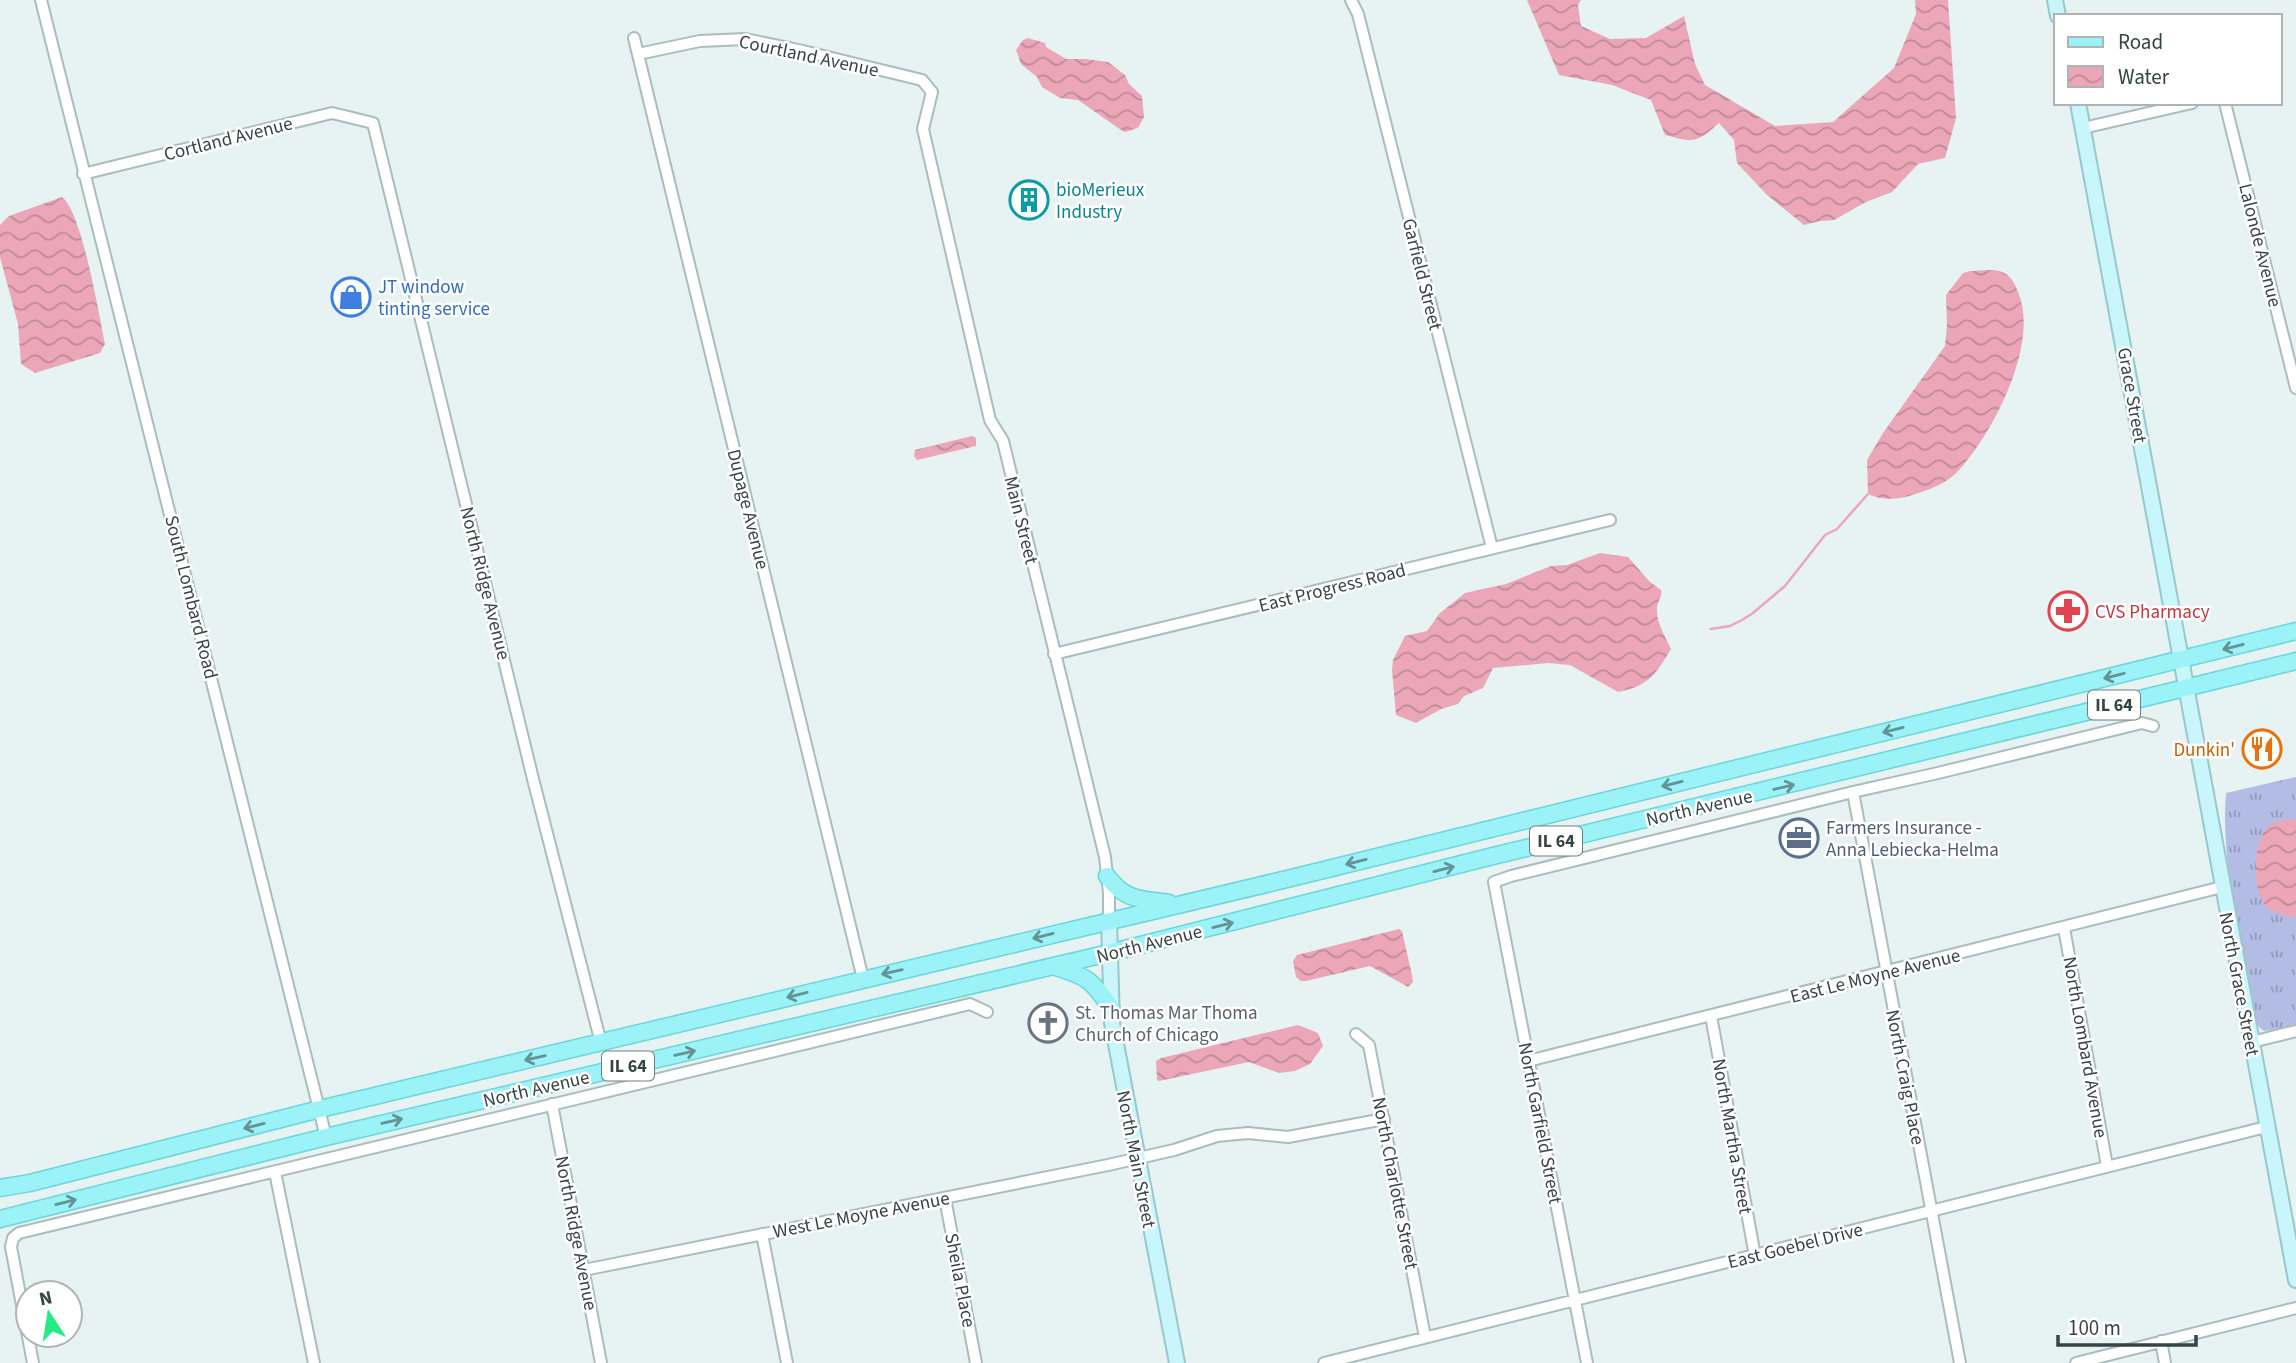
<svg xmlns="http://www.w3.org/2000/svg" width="2296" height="1363" font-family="'Source Sans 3',sans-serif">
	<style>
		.grass { fill: url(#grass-tufts) }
		.water { fill: url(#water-waves) }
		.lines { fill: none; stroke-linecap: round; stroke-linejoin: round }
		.stream { stroke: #eba7b8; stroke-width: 2.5 }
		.street-casing { stroke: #aabdbd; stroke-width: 14 }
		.secondary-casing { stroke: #97c8cc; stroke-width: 18 }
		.primary-casing { stroke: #6cd6db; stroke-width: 19 }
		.street { stroke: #fff; stroke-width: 10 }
		.secondary { stroke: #c8f6fb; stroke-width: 14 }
		.primary { stroke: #9bf2f7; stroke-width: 16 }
		.oneway { stroke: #639395 }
		.labels { text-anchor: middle; stroke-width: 5; stroke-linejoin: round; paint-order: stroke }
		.shield { fill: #fff; stroke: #727d7c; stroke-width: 2 }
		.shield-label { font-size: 18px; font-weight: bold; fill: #364544 }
		.street-label { font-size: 19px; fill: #364544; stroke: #fff }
		.culture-label { font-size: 19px; fill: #0d838f; stroke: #fff; text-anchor: start }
		.shop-label { font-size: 19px; fill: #366cbe; stroke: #fff; text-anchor: start }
		.health-label { font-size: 19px; fill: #be3a42; stroke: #fff; text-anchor: start }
		.food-label { font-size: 19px; fill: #c56008; stroke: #fff; text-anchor: end }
		.service-label { font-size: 19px; fill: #4e5e75; stroke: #fff; text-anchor: start }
		.worship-label { font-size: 19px; fill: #5b616d; stroke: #fff; text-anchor: start }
	</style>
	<defs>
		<pattern id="grass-tufts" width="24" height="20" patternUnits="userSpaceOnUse" patternTransform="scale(1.75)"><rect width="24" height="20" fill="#b2bce4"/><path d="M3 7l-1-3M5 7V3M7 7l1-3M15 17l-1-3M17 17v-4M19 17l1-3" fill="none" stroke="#929bba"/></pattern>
		<pattern id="water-waves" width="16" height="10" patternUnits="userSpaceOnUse" patternTransform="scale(1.75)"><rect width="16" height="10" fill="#eba7b8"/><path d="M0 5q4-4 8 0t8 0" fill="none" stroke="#bf8a97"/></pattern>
	</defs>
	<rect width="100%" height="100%" fill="#e7f2f2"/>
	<path class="grass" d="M 2296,777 L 2296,1026 L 2264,1031 L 2259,1027 L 2256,1021 C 2243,950 2220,864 2226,793 Z"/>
	<path class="water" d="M 1527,0 L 1581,0 L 1578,5 L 1581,26 L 1610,39 L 1646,38 L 1684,16 L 1695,64 L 1705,85 L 1775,126 L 1833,122 L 1894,68 L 1916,14 L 1915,0 L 1948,0 L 1956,118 L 1945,158 L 1918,164 L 1892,192 L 1866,202 L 1834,220 L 1820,221 L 1804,225 L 1767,195 L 1737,163 L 1734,140 L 1719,123 C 1697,143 1694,143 1665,135 L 1651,100 L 1612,85 L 1559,75 Z
		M 1028,38 L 1045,43 L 1046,47 L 1066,59 L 1086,59 L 1108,62 L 1125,75 L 1129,84 L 1142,96 L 1144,117 L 1138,128 L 1125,132 L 1121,130 L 1078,100 L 1060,98 L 1042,87 L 1037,77 L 1021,64 L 1016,50 L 1023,40 Z
		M 62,197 C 82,212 99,315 105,344 L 100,353 L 35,373 L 21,364 L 18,324 L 0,257 L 0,225 L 9,216 Z
		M 1970,271 C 1979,271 1994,268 2002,272 C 2011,275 2015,284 2018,292 C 2040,342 1994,431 1960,469 C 1947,484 1929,490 1909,496 C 1895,500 1881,500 1868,494 L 1867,460 L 1883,433 L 1945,346 L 1947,325 L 1946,295 L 1963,273 Z
		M 972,436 L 976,438 L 976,446 L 917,460 L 914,456 L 915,450 Z
		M 1600,553 L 1628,557 L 1649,581 L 1661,590 C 1663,598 1656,602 1657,611 C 1657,624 1666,638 1671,649 C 1656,674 1649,686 1618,692 L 1570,665 L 1548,663 L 1493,668 L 1483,688 L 1464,696 L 1458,704 L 1441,709 L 1416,723 L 1396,715 L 1392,670 L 1393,660 L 1405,636 L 1427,631 L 1440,613 L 1465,593 L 1506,584 L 1551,566 L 1567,565 Z
		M 2296,819 L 2296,917 C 2285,916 2273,914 2265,905 C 2252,889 2252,840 2269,826 C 2276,820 2287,820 2296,819 Z
		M 1399,929 L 1402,931 L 1412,975 L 1413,982 L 1408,987 L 1370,966 L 1306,981 L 1301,981 L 1296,977 L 1293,961 L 1297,955 Z
		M 1298,1025 L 1318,1033 L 1323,1046 L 1310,1064 L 1295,1071 L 1279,1073 L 1249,1062 L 1159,1081 L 1157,1080 L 1156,1061 L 1161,1058 Z"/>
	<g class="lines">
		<path class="stream" d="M 1711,629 L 1730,626 L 1742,620 L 1753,613 L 1785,586 L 1825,535 L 1837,529 L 1868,494"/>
		<g class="street-casing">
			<path id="street" d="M 41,0 L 326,1137
				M 1351,0 L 1358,14 L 1492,548
				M 634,38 L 863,979
				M 638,54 L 700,41 L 745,39 L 803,51 L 922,80 L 932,92 L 923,129 L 990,420 L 1003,441 L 1105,857 L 1109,893 L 1109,920
				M 2225,103 L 2296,388
				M 2083,128 L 2192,103
				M 83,174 L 332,113 L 373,123 L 533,779 L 601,1043
				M 1054,654 L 1610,520
				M 1853,792 L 1960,1363
				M 2064,928 L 2107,1166
				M 1711,1016 L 1755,1256
				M 1356,1034 L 1369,1045 L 1425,1337
				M 2252,1042 L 2296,1031
				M 1528,1061 L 2222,887
				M 552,1104 L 601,1363
				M 275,1172 L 314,1363
				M 945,1198 L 976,1363
				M 762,1234 L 787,1363
				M 584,1270 L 1108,1165 L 1174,1150 L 1217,1136 L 1248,1133 L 1288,1137 L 1384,1119
				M 2161,1341 L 2165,1363
				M 33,1363 L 11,1247 L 13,1238 L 19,1233 L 970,1004 L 987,1012
				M 1324,1363 L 2266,1127
				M 1587,1363 L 1494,882 L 1511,876 L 1853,792 L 1938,773 L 2142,723 L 2153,726
				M 2076,1363 L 2296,1308"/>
		</g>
		<g class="secondary-casing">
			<path id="secondary" d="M 2055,0 L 2058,16
				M 2078,103 L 2296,1280
				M 1109,920 L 1112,1023 L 1177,1363"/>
		</g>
		<g class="primary-casing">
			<path id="primary" d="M 1107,876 C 1125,901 1141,899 1169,903
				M 1056,967 C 1089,977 1092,981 1111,1008
				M 0,1188 L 30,1183 L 320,1109 L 1283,880 L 2296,631
				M 0,1219 L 326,1137 L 1109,953 L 1489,857 L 2296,661"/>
		</g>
		<use href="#street" class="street"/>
		<use href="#secondary" class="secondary"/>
		<use href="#primary" class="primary"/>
	</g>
	<defs><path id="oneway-shaft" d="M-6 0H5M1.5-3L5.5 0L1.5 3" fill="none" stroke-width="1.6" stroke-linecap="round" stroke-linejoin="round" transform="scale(1.75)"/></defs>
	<g class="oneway">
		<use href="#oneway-shaft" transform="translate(2233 647) rotate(166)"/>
		<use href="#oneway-shaft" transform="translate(2114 676) rotate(166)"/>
		<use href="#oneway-shaft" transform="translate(1893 730) rotate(166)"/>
		<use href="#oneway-shaft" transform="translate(1672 784) rotate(166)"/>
		<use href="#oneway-shaft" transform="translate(1784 787) rotate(-13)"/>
		<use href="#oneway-shaft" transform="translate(1356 862) rotate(166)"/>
		<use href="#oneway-shaft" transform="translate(1444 869) rotate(-14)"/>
		<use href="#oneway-shaft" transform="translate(1223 925) rotate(-14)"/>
		<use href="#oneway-shaft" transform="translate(1043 936) rotate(166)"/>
		<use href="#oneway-shaft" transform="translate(892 972) rotate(167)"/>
		<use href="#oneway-shaft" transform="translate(797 995) rotate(166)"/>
		<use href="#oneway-shaft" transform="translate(685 1053) rotate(-13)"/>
		<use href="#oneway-shaft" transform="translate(535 1058) rotate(167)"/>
		<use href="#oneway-shaft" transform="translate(392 1121) rotate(-13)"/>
		<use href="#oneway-shaft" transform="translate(254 1126) rotate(166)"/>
		<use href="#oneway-shaft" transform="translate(66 1202) rotate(-14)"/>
	</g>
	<defs>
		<g id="building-ring" transform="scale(2.0125)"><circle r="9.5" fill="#fff" stroke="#0f9aa8" stroke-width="1.5"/><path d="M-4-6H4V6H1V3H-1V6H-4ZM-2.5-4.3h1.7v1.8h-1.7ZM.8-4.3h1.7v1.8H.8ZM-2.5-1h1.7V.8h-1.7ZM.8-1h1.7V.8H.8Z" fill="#0f9aa8"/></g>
		<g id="shop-ring" transform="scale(2.0125)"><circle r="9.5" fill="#fff" stroke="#3f7fe0" stroke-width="1.5"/><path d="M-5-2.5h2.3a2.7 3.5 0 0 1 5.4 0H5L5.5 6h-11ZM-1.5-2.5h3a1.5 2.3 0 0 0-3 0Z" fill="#3f7fe0"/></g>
		<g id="pharmacy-ring" transform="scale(2.0125)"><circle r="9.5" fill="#fff" stroke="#e0444e" stroke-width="1.5"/><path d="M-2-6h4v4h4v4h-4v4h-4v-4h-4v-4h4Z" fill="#e0444e"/></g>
		<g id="restaurant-ring" transform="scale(2.0125)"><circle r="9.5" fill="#fff" stroke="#e8710a" stroke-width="1.5"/><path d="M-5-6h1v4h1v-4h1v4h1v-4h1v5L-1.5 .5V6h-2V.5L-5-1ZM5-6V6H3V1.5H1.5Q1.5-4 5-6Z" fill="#e8710a"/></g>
		<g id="office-ring" transform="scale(2.0125)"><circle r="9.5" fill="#fff" stroke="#5c6f8a" stroke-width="1.5"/><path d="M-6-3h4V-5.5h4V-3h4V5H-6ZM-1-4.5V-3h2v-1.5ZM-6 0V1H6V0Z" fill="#5c6f8a"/></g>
		<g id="church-ring" transform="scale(2.0125)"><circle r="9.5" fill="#fff" stroke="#6b7280" stroke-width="1.5"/><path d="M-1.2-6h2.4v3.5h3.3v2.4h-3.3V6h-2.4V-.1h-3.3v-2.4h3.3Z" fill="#6b7280"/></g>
	</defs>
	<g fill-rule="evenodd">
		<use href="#building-ring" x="1029" y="200"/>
		<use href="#shop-ring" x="351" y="297"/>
		<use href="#pharmacy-ring" x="2068" y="611"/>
		<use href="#restaurant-ring" x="2262" y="749"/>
		<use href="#office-ring" x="1799" y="838"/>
		<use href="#church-ring" x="1048" y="1023"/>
	</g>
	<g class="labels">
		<g class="shield">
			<rect x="2088" y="690.5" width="52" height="29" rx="5"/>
			<rect x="1530" y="826.5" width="52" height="29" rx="5"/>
			<rect x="602" y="1051.5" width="52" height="29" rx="5"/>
		</g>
		<g class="shield-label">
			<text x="2114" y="711">IL 64</text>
			<text x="1556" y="847">IL 64</text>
			<text x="628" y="1072">IL 64</text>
		</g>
		<g class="street-label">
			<text transform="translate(809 55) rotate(12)" y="7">Courtland Avenue</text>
			<text transform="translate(228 138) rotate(-14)" y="7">Cortland Avenue</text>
			<text transform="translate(2261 245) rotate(76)" y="7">Lalonde Avenue</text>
			<text transform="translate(1423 274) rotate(76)" y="7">Garfield Street</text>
			<text transform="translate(2133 395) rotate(80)" y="7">Grace Street</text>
			<text transform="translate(749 509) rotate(76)" y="7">Dupage Avenue</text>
			<text transform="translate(1022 520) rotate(76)" y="7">Main Street</text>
			<text transform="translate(486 583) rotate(76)" y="7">North Ridge Avenue</text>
			<text transform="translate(1332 587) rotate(-14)" y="7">East Progress Road</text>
			<text transform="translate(192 597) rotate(76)" y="7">South Lombard Road</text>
			<text transform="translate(1699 807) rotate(-13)" y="7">North Avenue</text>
			<text transform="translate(1149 943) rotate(-14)" y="7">North Avenue</text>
			<text transform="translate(1875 975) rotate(-14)" y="7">East Le Moyne Avenue</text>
			<text transform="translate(2240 984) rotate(79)" y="7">North Grace Street</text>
			<text transform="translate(2086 1047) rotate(80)" y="7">North Lombard Avenue</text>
			<text transform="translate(1906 1077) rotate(79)" y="7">North Craig Place</text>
			<text transform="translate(536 1088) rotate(-13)" y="7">North Avenue</text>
			<text transform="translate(1541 1123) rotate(79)" y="7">North Garfield Street</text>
			<text transform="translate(1733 1136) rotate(80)" y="7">North Martha Street</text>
			<text transform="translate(1137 1159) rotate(79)" y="7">North Main Street</text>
			<text transform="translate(1396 1183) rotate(79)" y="7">North Charlotte Street</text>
			<text transform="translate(861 1214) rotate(-11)" y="7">West Le Moyne Avenue</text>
			<text transform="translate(577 1233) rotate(79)" y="7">North Ridge Avenue</text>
			<text transform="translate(1795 1245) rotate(-14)" y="7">East Goebel Drive</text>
			<text transform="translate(961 1280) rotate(79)" y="7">Sheila Place</text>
		</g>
		<g class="culture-label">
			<text x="1056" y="196">bioMerieux<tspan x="1056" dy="22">Industry</tspan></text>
		</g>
		<g class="shop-label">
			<text x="378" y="293">JT window<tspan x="378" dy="22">tinting service</tspan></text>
		</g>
		<g class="health-label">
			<text x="2095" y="618">CVS Pharmacy</text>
		</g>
		<g class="food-label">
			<text x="2235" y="756">Dunkin'</text>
		</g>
		<g class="service-label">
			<text x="1826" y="834">Farmers Insurance -<tspan x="1826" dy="22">Anna Lebiecka-Helma</tspan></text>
		</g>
		<g class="worship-label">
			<text x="1075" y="1019">St. Thomas Mar Thoma<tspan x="1075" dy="22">Church of Chicago</tspan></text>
		</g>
	</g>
	<rect x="2054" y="14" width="228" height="91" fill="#ffffff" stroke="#afb5b4" stroke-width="2"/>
	<rect x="2068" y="37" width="35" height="10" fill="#9bf2f7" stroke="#afb5b4" stroke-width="2"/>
	<text x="2118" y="49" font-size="21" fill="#364544">Road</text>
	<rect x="2068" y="66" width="35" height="21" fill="url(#water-waves)" stroke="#afb5b4" stroke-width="2"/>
	<text x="2118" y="84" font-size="21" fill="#364544">Water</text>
	<g transform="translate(49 1314) rotate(348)"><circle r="33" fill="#ffffff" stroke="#afb5b4" stroke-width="2"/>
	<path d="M0-5L12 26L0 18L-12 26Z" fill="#25eb87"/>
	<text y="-10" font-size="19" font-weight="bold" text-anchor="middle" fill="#364544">N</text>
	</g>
	<path d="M2058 1335v10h138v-10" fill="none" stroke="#364544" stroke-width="3.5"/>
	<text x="2068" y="1335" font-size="21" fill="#364544" stroke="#ffffff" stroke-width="5" paint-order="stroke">100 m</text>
</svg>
